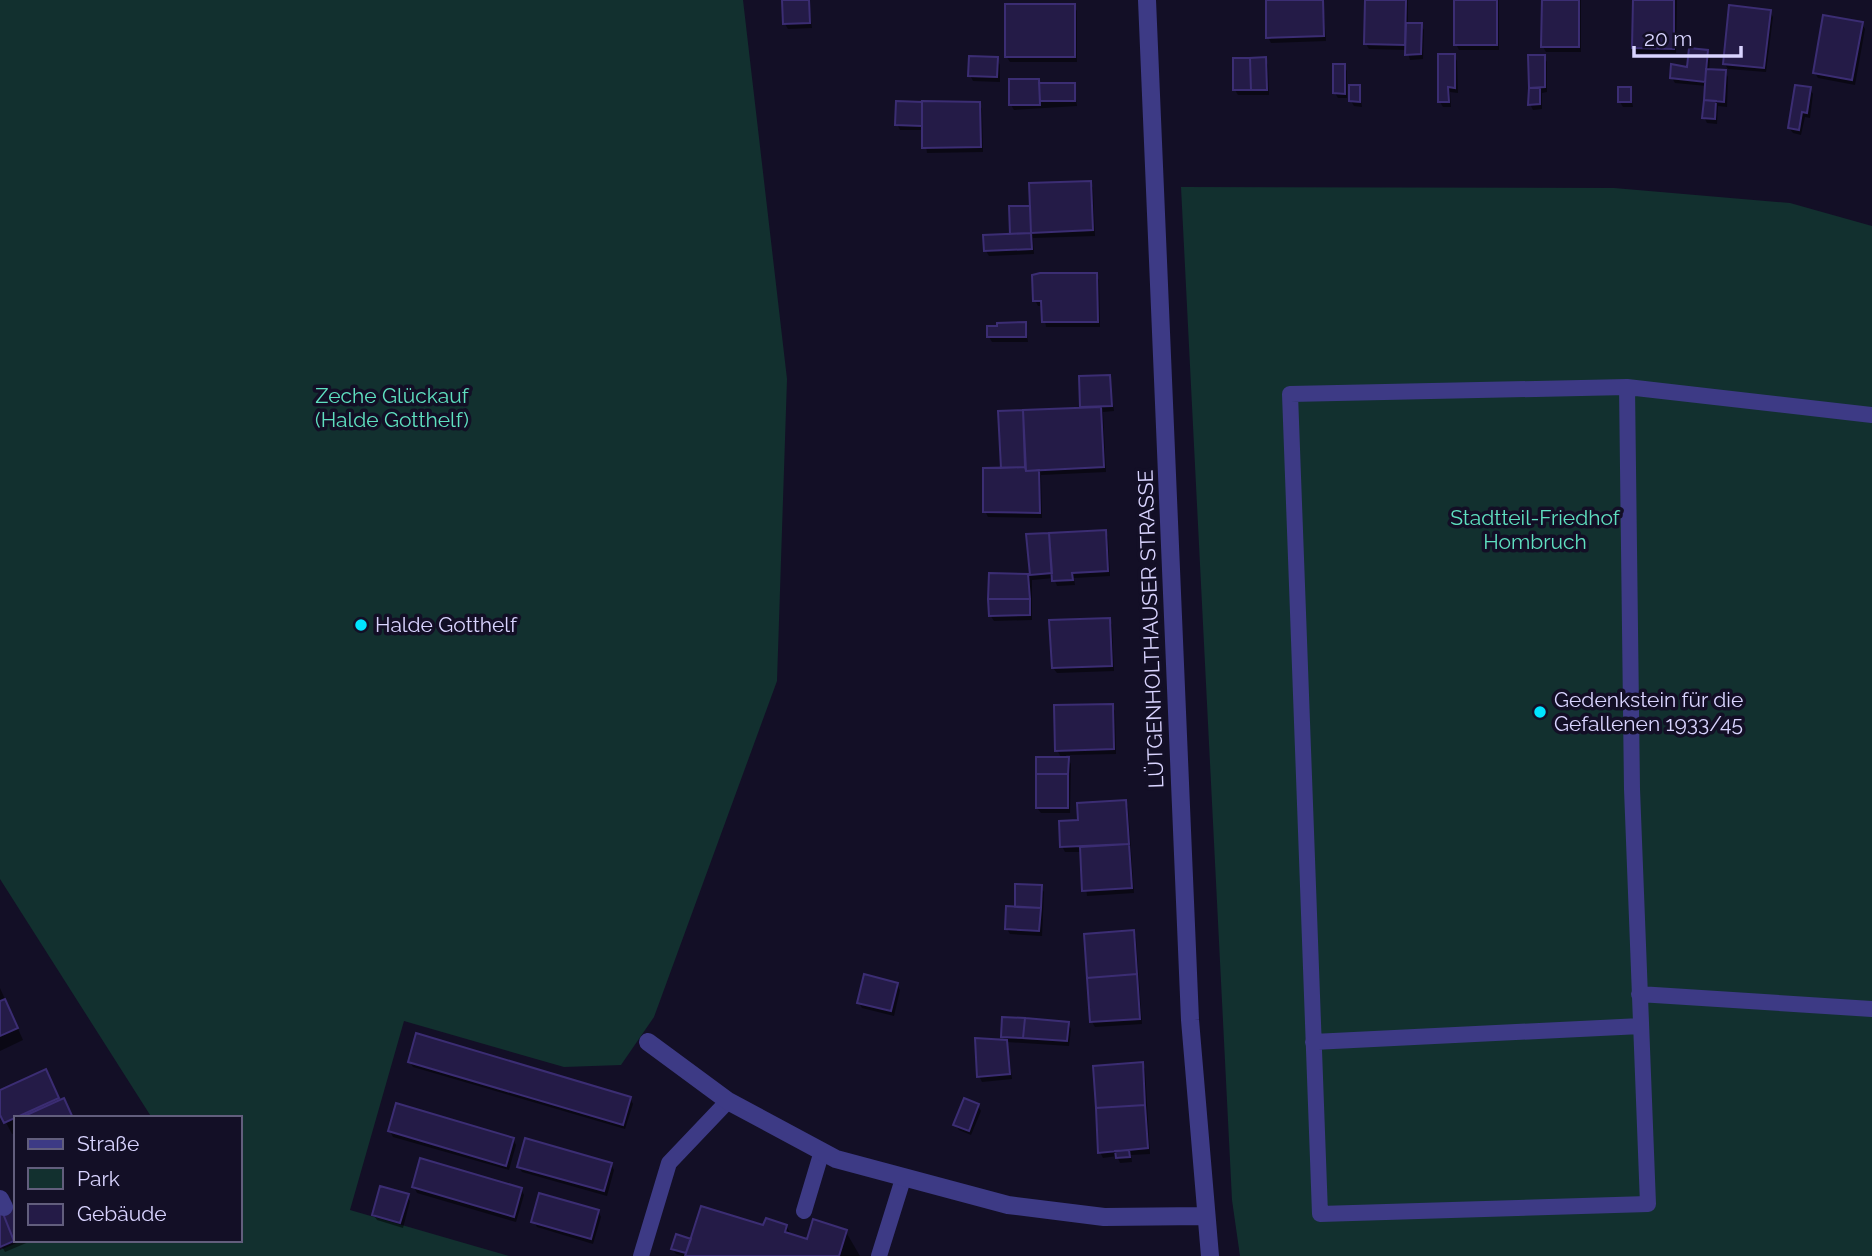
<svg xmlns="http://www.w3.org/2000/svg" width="1872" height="1256" font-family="Raleway,sans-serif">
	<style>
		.green { fill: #12302f }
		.shadow { fill: #0007 }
		.building { fill: #241b47; stroke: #3b2d73; stroke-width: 2 }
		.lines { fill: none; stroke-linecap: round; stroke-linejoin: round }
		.lane { stroke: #3d3a85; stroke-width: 16 }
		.street { stroke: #3d3a85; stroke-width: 18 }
		.poi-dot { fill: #00e5ff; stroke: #130f26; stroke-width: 2.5 }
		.labels { text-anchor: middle; stroke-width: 7; stroke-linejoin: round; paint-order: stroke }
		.park-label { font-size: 21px; fill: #5fe0c0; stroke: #130f26 }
		.poi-label { font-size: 21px; fill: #d9d4ff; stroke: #130f26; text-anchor: start }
		.street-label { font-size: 21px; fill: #d9d4ff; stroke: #130f26 }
	</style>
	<rect width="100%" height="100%" fill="#130f26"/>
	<path class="green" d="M 0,0 L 743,0 L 787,379 L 777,681 L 654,1017 L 621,1065 L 564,1067 L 404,1021 L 350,1210 L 509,1256 L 0,1256 L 0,1250 L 24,1240 L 240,1240 L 240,1118 L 152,1118 L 0,879 Z
		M 1181,187 L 1614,188 L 1790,203 L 1872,226 L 1872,1256 L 1240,1256 L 1232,1200 Z"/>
	<path class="shadow" d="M 1267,0 L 1323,0 L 1326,41 L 1271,43 L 1268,37 Z
		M 1367,0 L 1408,0 L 1408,25 L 1421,25 L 1424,30 L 1423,59 L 1410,60 L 1407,50 L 1369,49 L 1366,44 Z
		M 1456,0 L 1499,0 L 1499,50 L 1459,50 L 1456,44 Z
		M 1544,0 L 1581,0 L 1581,52 L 1546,52 L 1543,47 Z
		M 1635,0 L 1677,0 L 1676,53 L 1637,53 L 1634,47 Z
		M 808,1 L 812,28 L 788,29 L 785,24 Z
		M 1074,6 L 1077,11 L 1077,62 L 1010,62 L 1006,56 Z
		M 1770,12 L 1773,17 L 1766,72 L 1728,69 L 1724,63 Z
		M 1862,24 L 1865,29 L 1855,85 L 1818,78 L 1815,73 Z
		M 1707,51 L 1710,57 L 1709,71 L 1725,71 L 1728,77 L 1727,107 L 1718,106 L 1717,124 L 1707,123 L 1704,117 L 1707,86 L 1675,83 L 1672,78 L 1689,69 Z
		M 1454,55 L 1457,61 L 1458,93 L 1450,92 L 1451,107 L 1443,107 L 1440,102 Z
		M 1544,56 L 1547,62 L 1547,92 L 1542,93 L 1542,109 L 1533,110 L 1530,104 L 1530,57 Z
		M 997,59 L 1000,65 L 1000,82 L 973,81 L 970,75 Z
		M 1265,59 L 1268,65 L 1269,95 L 1238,95 L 1235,90 Z
		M 1344,66 L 1347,71 L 1347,98 L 1338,98 L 1335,93 Z
		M 1011,81 L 1074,85 L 1077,106 L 1014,110 L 1011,105 Z
		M 1359,87 L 1362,107 L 1354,106 L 1351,101 Z
		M 1630,89 L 1633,107 L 1623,107 L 1620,102 Z
		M 1810,89 L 1813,94 L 1810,118 L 1805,117 L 1801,135 L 1793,133 L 1789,128 Z
		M 979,103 L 982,109 L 983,152 L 927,153 L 924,130 L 900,130 L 897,124 Z
		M 1090,182 L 1093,188 L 1095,236 L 1033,238 L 1034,254 L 989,256 L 986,251 L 1012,236 L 1032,207 Z
		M 1096,275 L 1099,280 L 1100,327 L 1046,327 L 1043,306 L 1038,306 L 1035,300 Z
		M 1025,324 L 1028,342 L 992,342 L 989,337 Z
		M 1109,376 L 1114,411 L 1103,412 L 1106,472 L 1041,475 L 1042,518 L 988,517 L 985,511 L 1003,469 L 1000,413 L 1082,409 L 1080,378 Z
		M 1105,532 L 1108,537 L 1110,576 L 1074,578 L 1075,585 L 1057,586 L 1054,578 L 1032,580 L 1032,620 L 994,621 L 990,615 L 990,575 L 1030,575 L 1028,536 Z
		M 1109,620 L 1112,625 L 1114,671 L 1057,673 L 1053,668 Z
		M 1112,705 L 1115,711 L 1116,754 L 1066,755 L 1071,764 L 1070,813 L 1041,813 L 1037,808 L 1062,759 L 1057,750 Z
		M 1125,802 L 1128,807 L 1134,893 L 1087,896 L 1082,852 L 1065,852 L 1062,846 L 1080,822 Z
		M 1041,887 L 1044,892 L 1042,936 L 1010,934 L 1007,929 L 1016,909 Z
		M 1133,932 L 1136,937 L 1142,1024 L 1095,1027 L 1092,1022 Z
		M 897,984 L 900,990 L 894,1016 L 862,1008 L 859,1003 Z
		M 0,988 L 23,1040 L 0,1051 Z
		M 1068,1023 L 1071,1029 L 1069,1046 L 1007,1042 L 1012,1079 L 982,1082 L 979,1076 L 1005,1041 L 1002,1036 Z
		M 410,1062 L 630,1098 L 633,1104 L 625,1129 L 413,1067 Z
		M 1142,1064 L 1145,1069 L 1150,1154 L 1131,1155 L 1132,1162 L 1120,1163 L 1117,1156 L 1103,1158 L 1100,1152 Z
		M 52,1083 L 60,1101 L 63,1100 L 73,1118 L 16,1118 L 16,1133 L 12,1134 L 0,1111 L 0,1092 Z
		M 978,1105 L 981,1111 L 971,1135 L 959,1130 L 955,1125 Z
		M 390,1131 L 513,1139 L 516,1145 L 509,1170 L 393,1137 Z
		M 611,1164 L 614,1170 L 607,1196 L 522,1172 L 519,1167 Z
		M 414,1187 L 521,1189 L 524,1195 L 516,1222 L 417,1193 Z
		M 407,1196 L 410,1201 L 403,1228 L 377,1220 L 373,1214 Z
		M 16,1207 L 16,1240 L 31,1241 L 5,1252 L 0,1243 Z
		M 598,1211 L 601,1217 L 593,1244 L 537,1227 L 533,1221 Z
		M 786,1226 L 792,1236 L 808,1241 L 846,1232 L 860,1256 L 683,1256 L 676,1254 L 673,1249 L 689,1240 Z"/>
	<path class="building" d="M 782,0 L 809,0 L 810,23 L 783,24 Z
		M 1266,0 L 1323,0 L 1324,36 L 1266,38 Z
		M 1365,0 L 1406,0 L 1405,45 L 1364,44 Z
		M 1454,0 L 1497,0 L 1497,45 L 1454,45 Z
		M 1542,0 L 1579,0 L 1579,47 L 1541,47 Z
		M 1633,0 L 1674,0 L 1674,49 L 1632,48 Z
		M 1005,4 L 1075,4 L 1075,57 L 1005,57 Z
		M 1729,5 L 1771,10 L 1764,68 L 1723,64 Z
		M 1823,15 L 1863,22 L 1852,80 L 1813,73 Z
		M 1406,23 L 1422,23 L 1421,54 L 1405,55 Z
		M 1689,48 L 1708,50 L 1705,82 L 1670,78 L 1671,64 L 1687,67 Z
		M 1438,54 L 1455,54 L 1455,88 L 1448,87 L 1449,102 L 1438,102 Z
		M 1528,55 L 1545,55 L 1545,87 L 1529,88 Z
		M 969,56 L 998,57 L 997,77 L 968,76 Z
		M 1266,57 L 1267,90 L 1251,90 L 1250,58 Z
		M 1233,58 L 1250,58 L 1251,90 L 1233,90 Z
		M 1333,64 L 1345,64 L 1345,94 L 1333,93 Z
		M 1706,69 L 1726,70 L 1724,102 L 1704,100 Z
		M 1009,79 L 1039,79 L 1040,105 L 1009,105 Z
		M 1039,83 L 1075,83 L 1075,101 L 1040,101 Z
		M 1349,85 L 1360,85 L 1360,102 L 1349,101 Z
		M 1795,85 L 1811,87 L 1807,113 L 1802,112 L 1799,130 L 1788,128 Z
		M 1618,87 L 1631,87 L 1631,102 L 1618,102 Z
		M 1529,88 L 1540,88 L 1540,104 L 1528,105 Z
		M 1704,100 L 1716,101 L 1715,119 L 1702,118 Z
		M 896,101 L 922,102 L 922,126 L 895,125 Z
		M 922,101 L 980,102 L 981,147 L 922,148 Z
		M 1091,181 L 1093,230 L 1031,233 L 1029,183 Z
		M 1009,206 L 1030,206 L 1031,233 L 1010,234 Z
		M 1031,233 L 1032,249 L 984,251 L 983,235 Z
		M 1040,273 L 1097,273 L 1098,322 L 1042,322 L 1041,301 L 1033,301 L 1032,275 Z
		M 1026,322 L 1026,337 L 987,337 L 987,326 L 997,326 L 997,323 Z
		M 1110,375 L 1112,406 L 1080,407 L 1079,376 Z
		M 1101,407 L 1104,467 L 1026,471 L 1023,410 Z
		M 1023,410 L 1025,467 L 1001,468 L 998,411 Z
		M 1025,467 L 1026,471 L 1039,470 L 1040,513 L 983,512 L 983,468 Z
		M 1106,530 L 1108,571 L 1072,573 L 1073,580 L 1052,581 L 1049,533 Z
		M 1049,533 L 1052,573 L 1030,575 L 1026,534 Z
		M 989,573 L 1028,574 L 1030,599 L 988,599 Z
		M 988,599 L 1030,599 L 1030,615 L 989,616 Z
		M 1110,618 L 1112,666 L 1052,668 L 1049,620 Z
		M 1113,704 L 1114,749 L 1055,751 L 1054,705 Z
		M 1036,757 L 1069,757 L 1068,774 L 1036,774 Z
		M 1036,774 L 1068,774 L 1068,808 L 1036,808 Z
		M 1126,800 L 1129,844 L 1060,847 L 1059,821 L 1078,820 L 1077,803 Z
		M 1129,844 L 1132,888 L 1082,891 L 1080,847 Z
		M 1015,884 L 1042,885 L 1041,908 L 1015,907 Z
		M 1006,906 L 1041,908 L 1039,931 L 1005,929 Z
		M 1134,930 L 1137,974 L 1087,978 L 1084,934 Z
		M 864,974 L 898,983 L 891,1011 L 857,1003 Z
		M 1137,974 L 1140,1019 L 1090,1022 L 1087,978 Z
		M 5,999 L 18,1028 L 0,1036 L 0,1001 Z
		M 1002,1017 L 1025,1018 L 1023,1038 L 1001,1037 Z
		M 1025,1018 L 1069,1022 L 1067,1041 L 1023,1038 Z
		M 416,1033 L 631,1097 L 623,1125 L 408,1062 Z
		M 975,1038 L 1007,1040 L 1010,1074 L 977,1077 Z
		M 1143,1062 L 1145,1105 L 1096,1108 L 1093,1066 Z
		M 46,1069 L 59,1098 L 4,1123 L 0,1115 L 0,1090 Z
		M 64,1098 L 73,1118 L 20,1118 Z
		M 964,1098 L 979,1104 L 969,1131 L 953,1125 Z
		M 396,1103 L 514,1138 L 506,1166 L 388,1131 Z
		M 1145,1105 L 1148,1148 L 1098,1153 L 1096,1108 Z
		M 525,1138 L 612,1163 L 604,1191 L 517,1167 Z
		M 1129,1150 L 1130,1157 L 1116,1158 L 1115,1151 Z
		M 420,1158 L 522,1188 L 514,1217 L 412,1187 Z
		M 380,1186 L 409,1194 L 400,1223 L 372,1215 Z
		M 539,1193 L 599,1210 L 591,1239 L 531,1222 Z
		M 16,1205 L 16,1240 L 14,1241 L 2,1211 Z
		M 701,1206 L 763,1225 L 766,1218 L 787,1225 L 785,1232 L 807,1239 L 813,1219 L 847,1230 L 839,1256 L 685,1256 Z
		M 2,1211 L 14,1241 L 0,1247 L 0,1212 Z
		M 676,1234 L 691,1239 L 686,1253 L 671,1249 Z"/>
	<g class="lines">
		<path class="lane" d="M 1627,387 L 1632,789 L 1648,1204 L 1320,1214 L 1290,394 Z
			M 1627,387 L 1872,415
			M 1639,994 L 1872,1009
			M 1313,1042 L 1641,1026
			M 804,1211 L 822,1151
			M 641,1256 L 669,1163 L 728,1101
			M 879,1256 L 903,1179"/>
		<path class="street" d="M 1147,0 L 1190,1020 L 1210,1256
			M 648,1042 L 728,1101 L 836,1159 L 1008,1205 L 1104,1217 L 1205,1216
			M 0,1199 L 4,1207"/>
	</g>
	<g class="poi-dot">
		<circle cx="361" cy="625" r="7"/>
		<circle cx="1540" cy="712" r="7"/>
	</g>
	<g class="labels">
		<g class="park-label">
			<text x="392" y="403">Zeche Glückauf<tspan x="392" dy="24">(Halde Gotthelf)</tspan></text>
			<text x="1535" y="525">Stadtteil-Friedhof<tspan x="1535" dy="24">Hombruch</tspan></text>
		</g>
		<g class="poi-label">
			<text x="375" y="632">Halde Gotthelf</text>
			<text x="1554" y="707">Gedenkstein für die<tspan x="1554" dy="24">Gefallenen 1933/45</tspan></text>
		</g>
		<g class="street-label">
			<text transform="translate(1151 629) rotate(-92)" y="7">LÜTGENHOLTHAUSER STRASSE</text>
		</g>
	</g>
	<rect x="14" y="1116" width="228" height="126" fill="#130f26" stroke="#625e7d" stroke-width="2"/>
	<rect x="28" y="1139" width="35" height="10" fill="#3d3a85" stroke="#625e7d" stroke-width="2"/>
	<text x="77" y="1151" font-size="21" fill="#d9d4ff">Straße</text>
	<rect x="28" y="1168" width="35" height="21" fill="#12302f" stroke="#625e7d" stroke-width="2"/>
	<text x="77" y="1186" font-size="21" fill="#d9d4ff">Park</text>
	<rect x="28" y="1204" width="35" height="21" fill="#241b47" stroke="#625e7d" stroke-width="2"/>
	<text x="77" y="1221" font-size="21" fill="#d9d4ff">Gebäude</text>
	<path d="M1634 46v10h107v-10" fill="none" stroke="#d9d4ff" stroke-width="3.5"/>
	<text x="1644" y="46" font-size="21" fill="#d9d4ff" stroke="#130f26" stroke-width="5" paint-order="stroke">20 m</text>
</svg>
